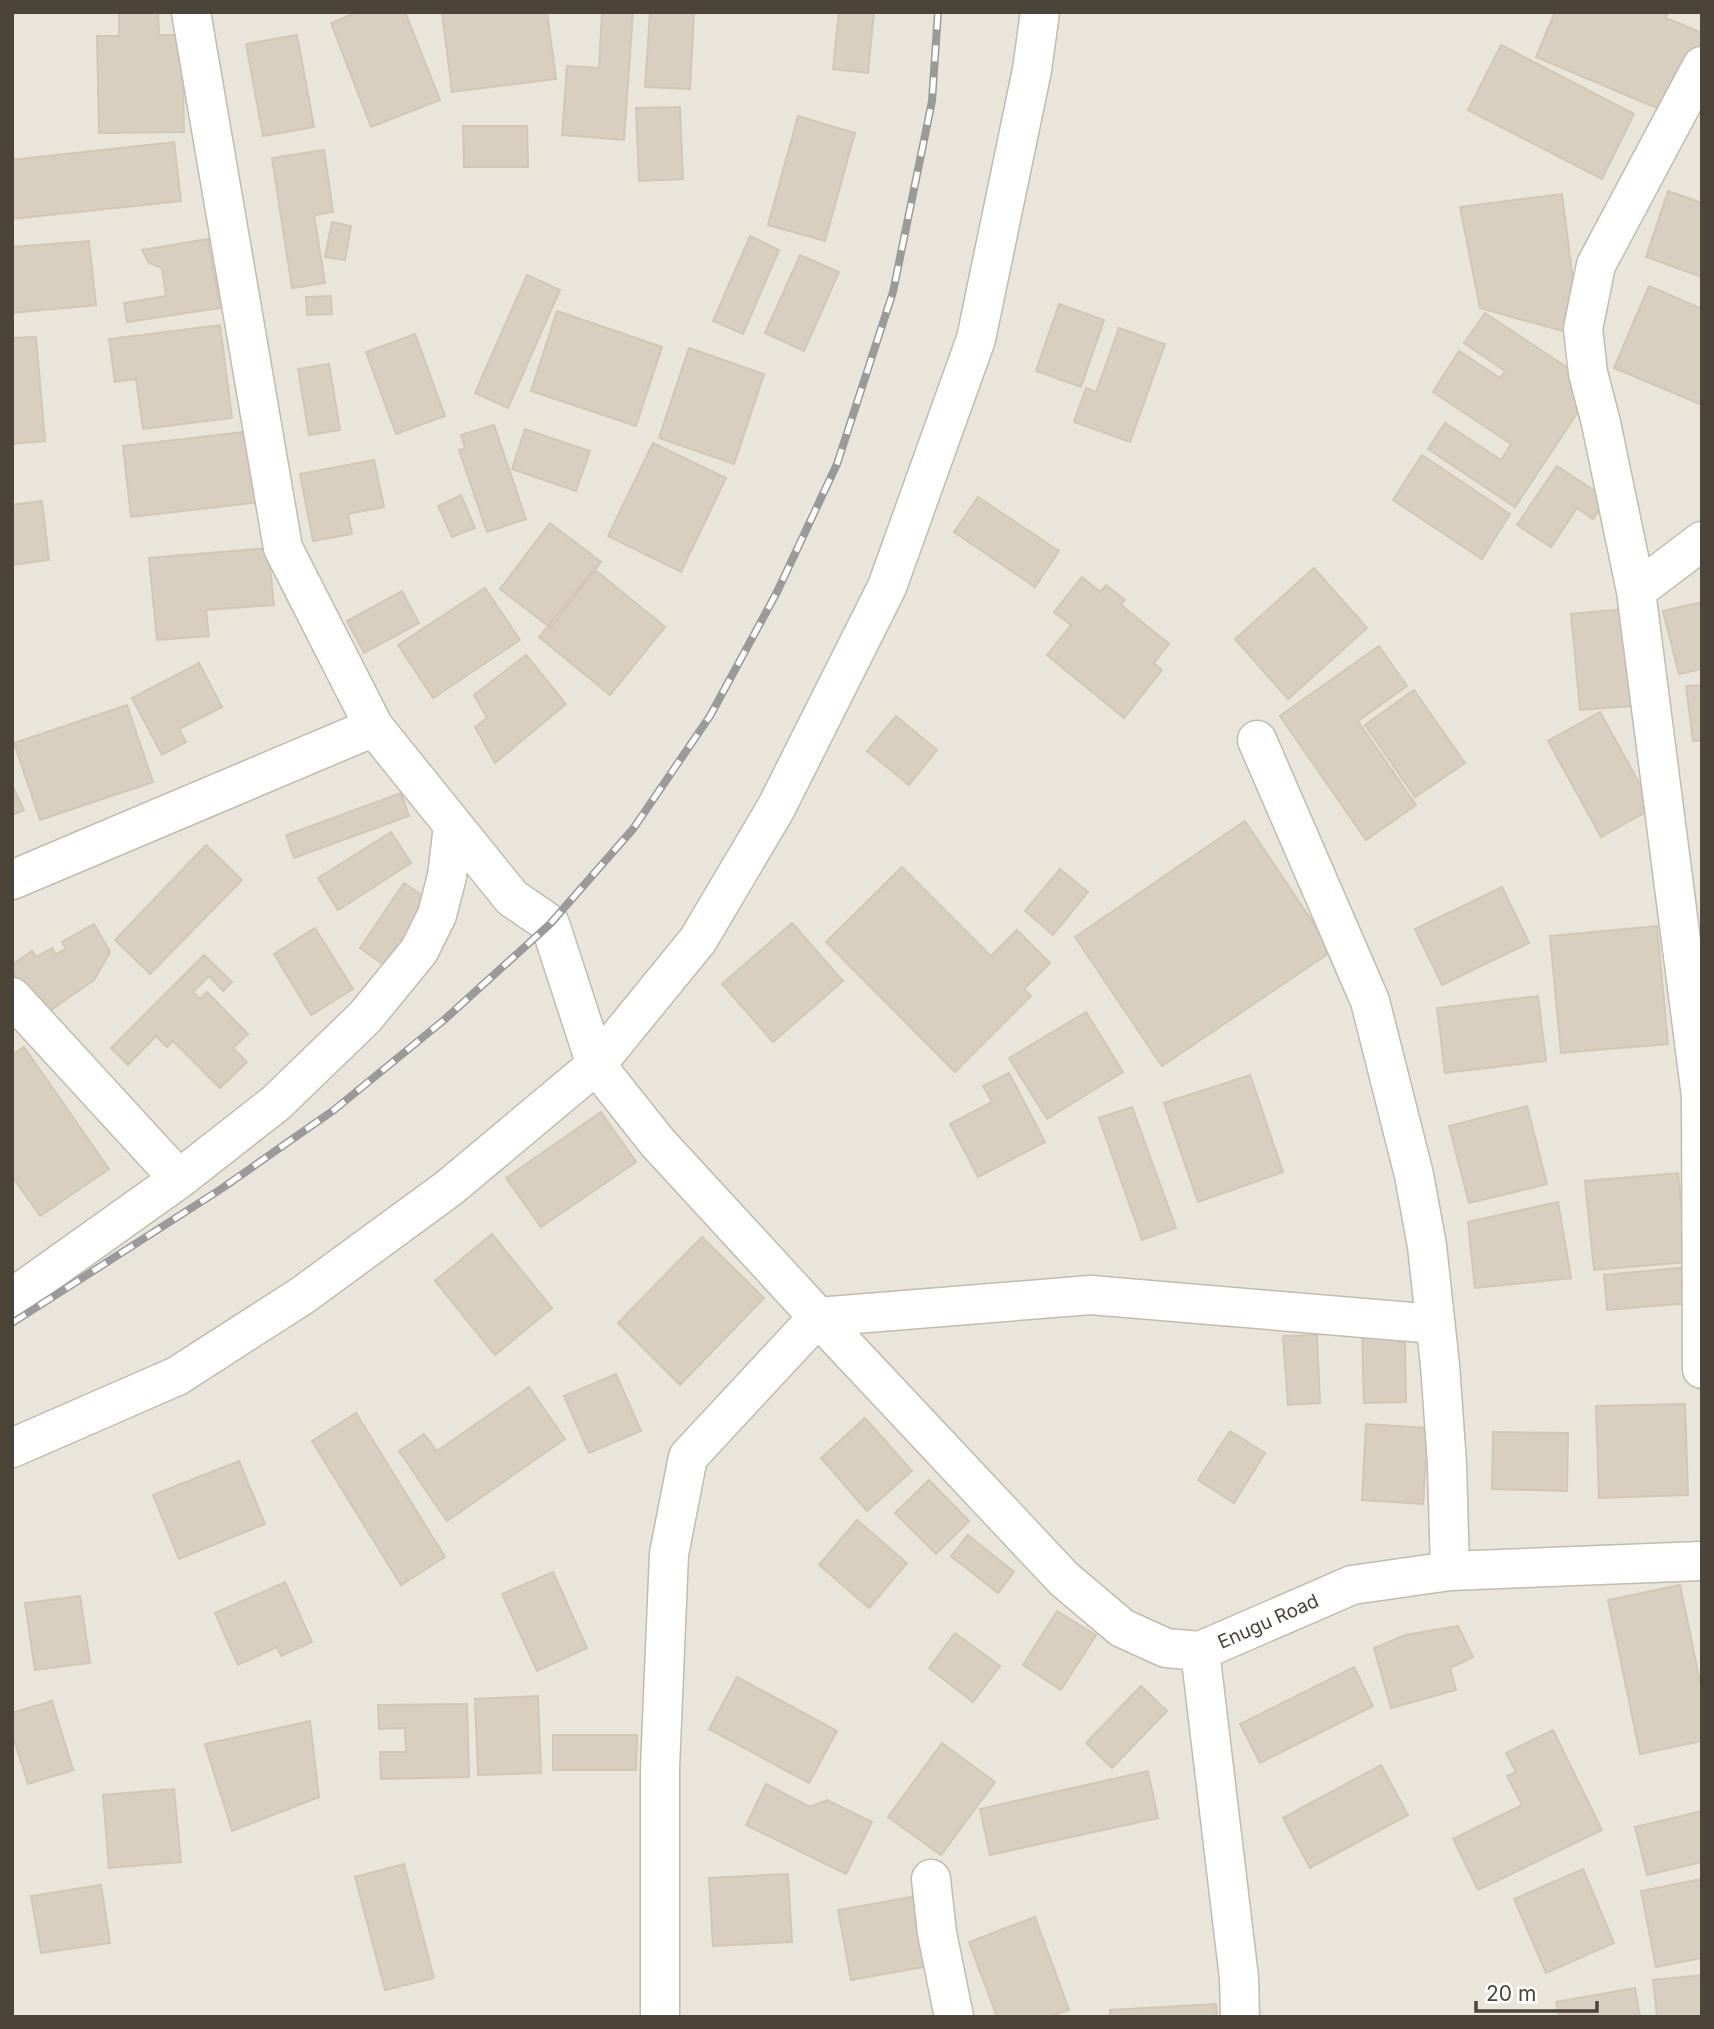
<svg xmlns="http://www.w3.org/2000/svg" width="1714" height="2029" font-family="Inter,sans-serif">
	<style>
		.residential { fill: #eae5da }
		.building { fill: #d8cfc1; stroke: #d3c7b4; stroke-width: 2 }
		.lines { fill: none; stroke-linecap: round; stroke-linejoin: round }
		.street-casing { stroke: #c2bbae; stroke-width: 41 }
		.street { stroke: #fff; stroke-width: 38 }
		.rail-casing { stroke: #9a9a9a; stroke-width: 8 }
		.rail { stroke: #fff; stroke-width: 5; stroke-dasharray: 16; stroke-linecap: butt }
		.labels { text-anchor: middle; stroke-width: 6; stroke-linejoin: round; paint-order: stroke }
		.street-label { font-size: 19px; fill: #4b4439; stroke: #fff }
	</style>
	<rect width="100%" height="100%" fill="#f6f3ec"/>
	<path class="residential" d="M 12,12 L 1702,12 L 1702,2017 L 12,2017 Z"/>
	<path class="building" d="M 119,12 L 158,12 L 159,35 L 182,35 L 184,132 L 99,133 L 97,36 L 119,36 Z
		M 357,12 L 405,12 L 440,100 L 371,127 L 331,23 Z
		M 442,12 L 547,12 L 556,79 L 452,92 Z
		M 602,12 L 633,12 L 624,140 L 562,135 L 567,66 L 599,68 Z
		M 650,12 L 694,12 L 690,89 L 645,87 Z
		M 839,12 L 874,12 L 868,73 L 833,69 Z
		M 1555,12 L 1668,12 L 1666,18 L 1702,33 L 1702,45 L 1673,115 L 1536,57 Z
		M 297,35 L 314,127 L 263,136 L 246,44 Z
		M 1501,45 L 1634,114 L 1602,179 L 1468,110 Z
		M 680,107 L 683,179 L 639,181 L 636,108 Z
		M 798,116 L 855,133 L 825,241 L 768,225 Z
		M 463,126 L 527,126 L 528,167 L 464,167 Z
		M 174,142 L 181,201 L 12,219 L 12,160 Z
		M 324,150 L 333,212 L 314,215 L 325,283 L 292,288 L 272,158 Z
		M 1668,191 L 1702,203 L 1702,277 L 1646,257 Z
		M 1562,194 L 1580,336 L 1480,308 L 1460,207 Z
		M 332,222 L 351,226 L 345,260 L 325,257 Z
		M 750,236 L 779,250 L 743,334 L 713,321 Z
		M 208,239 L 220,308 L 127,322 L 124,303 L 166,296 L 162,268 L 149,263 L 142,250 Z
		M 89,241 L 96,305 L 12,313 L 12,247 Z
		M 800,255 L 839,272 L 804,351 L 765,333 Z
		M 527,275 L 560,290 L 508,408 L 475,393 Z
		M 1649,286 L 1702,309 L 1702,405 L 1614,368 Z
		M 331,296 L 332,314 L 307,315 L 306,297 Z
		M 1059,304 L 1104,320 L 1081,387 L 1036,371 Z
		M 557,311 L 662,347 L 636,426 L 531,391 Z
		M 1485,313 L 1595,386 L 1515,507 L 1428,449 L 1445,423 L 1501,460 L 1511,444 L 1433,392 L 1459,351 L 1500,378 L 1505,371 L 1464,343 Z
		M 220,325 L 232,418 L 143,429 L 136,379 L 115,382 L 109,339 Z
		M 1119,328 L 1165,344 L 1130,442 L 1074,422 L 1086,388 L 1096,392 Z
		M 415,334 L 445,416 L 396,434 L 366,352 Z
		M 36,337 L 45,441 L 12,444 L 12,338 Z
		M 689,348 L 764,374 L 734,464 L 659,438 Z
		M 329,364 L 340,430 L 309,435 L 298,369 Z
		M 494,425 L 526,519 L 487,532 L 459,450 L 465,448 L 461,435 Z
		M 525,429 L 590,451 L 576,491 L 512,469 Z
		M 252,431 L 261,502 L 131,517 L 123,446 Z
		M 653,443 L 726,478 L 681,572 L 608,536 Z
		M 1422,455 L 1510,514 L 1482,559 L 1393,500 Z
		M 374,460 L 384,507 L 348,514 L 352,534 L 313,541 L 300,474 Z
		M 1557,466 L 1607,499 L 1593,519 L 1577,508 L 1551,547 L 1517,525 Z
		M 461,495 L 475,528 L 452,537 L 438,506 Z
		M 978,497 L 1059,551 L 1035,587 L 954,532 Z
		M 42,501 L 49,560 L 12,565 L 12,505 Z
		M 550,523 L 601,562 L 551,628 L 500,589 Z
		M 268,548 L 274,605 L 206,610 L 209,636 L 157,640 L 149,558 Z
		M 1314,568 L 1367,628 L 1288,699 L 1235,639 Z
		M 594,569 L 665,627 L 610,695 L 539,637 Z
		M 1082,577 L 1100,592 L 1106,585 L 1125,600 L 1121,605 L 1169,644 L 1154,663 L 1162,670 L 1124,718 L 1047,655 L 1071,625 L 1054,612 Z
		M 485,588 L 520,640 L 433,698 L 398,645 Z
		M 402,591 L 419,623 L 364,653 L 347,621 Z
		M 1702,602 L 1702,669 L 1679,674 L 1663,611 Z
		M 1623,609 L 1632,706 L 1580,710 L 1571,614 Z
		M 1379,646 L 1407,686 L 1358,721 L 1416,805 L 1366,840 L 1280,716 Z
		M 526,655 L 566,704 L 495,763 L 475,727 L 487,718 L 474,695 Z
		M 199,663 L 222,707 L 179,729 L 186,742 L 162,755 L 132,698 Z
		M 1702,685 L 1702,740 L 1693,741 L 1686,686 Z
		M 1414,690 L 1465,763 L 1415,797 L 1365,725 Z
		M 127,705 L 153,782 L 40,820 L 14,743 Z
		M 1600,712 L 1653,808 L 1601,837 L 1548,741 Z
		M 896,716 L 937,750 L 909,785 L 867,751 Z
		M 12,785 L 24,810 L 12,815 Z
		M 401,793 L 409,816 L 294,858 L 286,835 Z
		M 1245,821 L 1332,951 L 1162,1066 L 1075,937 Z
		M 391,832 L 411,863 L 338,910 L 318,878 Z
		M 206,845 L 242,880 L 150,974 L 115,940 Z
		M 902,867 L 991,956 L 1017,930 L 1050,963 L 1024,989 L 1031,996 L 955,1072 L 826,942 Z
		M 1060,869 L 1088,892 L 1053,935 L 1025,911 Z
		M 404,883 L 432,902 L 387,967 L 360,948 Z
		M 1502,887 L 1529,943 L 1442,985 L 1415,929 Z
		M 792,923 L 843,981 L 773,1042 L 722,984 Z
		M 94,924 L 110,952 L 94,980 L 42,1016 L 12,972 L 12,965 L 32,951 L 36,957 L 52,948 L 56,954 L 66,949 L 62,942 Z
		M 1657,926 L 1668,1044 L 1561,1053 L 1550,936 Z
		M 315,928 L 353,989 L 311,1015 L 274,954 Z
		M 204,955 L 232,982 L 223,991 L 209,976 L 193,992 L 200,999 L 207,992 L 248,1034 L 233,1048 L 247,1062 L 220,1088 L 173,1041 L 167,1047 L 156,1036 L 128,1065 L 111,1048 Z
		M 1538,996 L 1546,1061 L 1445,1073 L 1437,1008 Z
		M 1086,1012 L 1123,1072 L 1047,1119 L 1009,1058 Z
		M 24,1047 L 109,1169 L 40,1216 L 12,1176 L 12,1055 Z
		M 1009,1073 L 1045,1142 L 978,1177 L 950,1124 L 992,1102 L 983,1086 Z
		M 1250,1075 L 1283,1172 L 1198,1202 L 1164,1103 Z
		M 1527,1106 L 1547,1184 L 1469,1203 L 1449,1126 Z
		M 1132,1107 L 1176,1228 L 1142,1240 L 1099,1118 Z
		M 601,1112 L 636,1162 L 541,1227 L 506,1178 Z
		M 1678,1173 L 1687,1262 L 1594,1270 L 1585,1181 Z
		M 1558,1202 L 1571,1278 L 1475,1288 L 1468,1222 Z
		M 492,1234 L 552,1308 L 495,1355 L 435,1281 Z
		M 702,1237 L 764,1298 L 680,1385 L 618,1323 Z
		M 1699,1266 L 1702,1302 L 1607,1310 L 1604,1275 Z
		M 1362,1329 L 1405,1343 L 1406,1402 L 1364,1403 Z
		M 1317,1335 L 1320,1403 L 1288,1405 L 1283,1336 Z
		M 616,1374 L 641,1431 L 589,1453 L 564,1396 Z
		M 529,1387 L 565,1439 L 447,1521 L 399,1451 L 424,1434 L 437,1451 Z
		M 1685,1404 L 1688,1495 L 1599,1498 L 1596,1406 Z
		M 356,1413 L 445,1557 L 401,1585 L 312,1441 Z
		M 865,1418 L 912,1471 L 867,1511 L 821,1458 Z
		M 1366,1424 L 1428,1428 L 1423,1504 L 1362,1500 Z
		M 1230,1431 L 1265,1453 L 1234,1503 L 1198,1480 Z
		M 1493,1432 L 1568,1433 L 1567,1491 L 1492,1489 Z
		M 239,1461 L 265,1524 L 179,1559 L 153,1495 Z
		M 929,1480 L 969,1521 L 936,1554 L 895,1513 Z
		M 857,1520 L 907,1563 L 869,1608 L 819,1565 Z
		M 968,1535 L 1014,1572 L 998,1593 L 951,1556 Z
		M 553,1572 L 587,1648 L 537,1671 L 502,1594 Z
		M 285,1582 L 312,1642 L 281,1656 L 277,1647 L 238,1665 L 215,1613 Z
		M 1680,1585 L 1702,1691 L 1702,1741 L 1640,1754 L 1608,1600 Z
		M 80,1596 L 90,1663 L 35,1670 L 25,1603 Z
		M 1057,1611 L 1096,1635 L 1061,1690 L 1023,1665 Z
		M 1458,1626 L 1473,1657 L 1450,1668 L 1456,1690 L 1391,1708 L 1374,1648 L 1405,1635 Z
		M 955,1633 L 1000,1666 L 973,1702 L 929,1668 Z
		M 1354,1667 L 1373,1706 L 1260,1763 L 1240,1724 Z
		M 737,1677 L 837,1731 L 809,1783 L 709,1729 Z
		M 1141,1686 L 1167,1711 L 1112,1768 L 1086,1743 Z
		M 538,1696 L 541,1773 L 478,1775 L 475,1699 Z
		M 52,1701 L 73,1770 L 28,1784 L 12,1733 L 12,1713 Z
		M 467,1704 L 469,1777 L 381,1779 L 380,1752 L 406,1752 L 405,1728 L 379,1729 L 378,1705 Z
		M 310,1721 L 319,1797 L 232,1831 L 205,1744 Z
		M 1553,1730 L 1602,1830 L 1478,1890 L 1453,1839 L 1522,1805 L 1507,1776 L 1516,1772 L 1506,1753 Z
		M 553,1735 L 637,1735 L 636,1770 L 553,1770 Z
		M 942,1743 L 995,1782 L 941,1855 L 888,1817 Z
		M 1381,1765 L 1408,1815 L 1310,1868 L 1283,1818 Z
		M 1148,1771 L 1158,1818 L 990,1855 L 980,1809 Z
		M 766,1784 L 810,1807 L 827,1800 L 872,1822 L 846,1874 L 746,1825 Z
		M 174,1789 L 181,1862 L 109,1868 L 103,1795 Z
		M 1702,1811 L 1702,1862 L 1647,1875 L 1635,1827 Z
		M 404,1864 L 434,1978 L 385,1990 L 355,1877 Z
		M 1583,1869 L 1614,1943 L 1546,1973 L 1514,1899 Z
		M 788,1874 L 792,1942 L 713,1946 L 709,1878 Z
		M 1702,1879 L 1702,1958 L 1656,1967 L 1641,1891 Z
		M 101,1885 L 110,1943 L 41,1953 L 31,1896 Z
		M 917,1896 L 929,1966 L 851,1980 L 838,1910 Z
		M 1035,1917 L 1069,2010 L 1048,2017 L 997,2017 L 969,1942 Z
		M 1702,1975 L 1702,2017 L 1657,2017 L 1653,1980 Z
		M 1635,1988 L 1640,2017 L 1559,2017 L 1556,2002 Z
		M 1216,2004 L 1217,2017 L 1110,2017 L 1110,2010 Z"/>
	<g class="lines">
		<g class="street-casing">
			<path id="street" d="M 191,12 L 283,548 L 374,727 L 512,898 L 550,924 L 596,1065 L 658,1143 L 818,1317 L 1064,1579 L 1122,1628 L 1166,1648 L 1200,1651
				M 1702,66 L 1596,265 L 1583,329 L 1588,373 L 1601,423 L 1636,591 L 1701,1096 L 1702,1369
				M 1636,591 L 1702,541
				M 1257,740 L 1370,1001 L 1414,1175 L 1427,1246 L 1440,1365 L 1447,1464 L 1450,1571
				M 12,880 L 374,727
				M 12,997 L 179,1179
				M 12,1298 L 179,1179 L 276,1103 L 365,1017 L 419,951 L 437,915 L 447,876 L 453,826
				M 12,1448 L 177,1376 L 303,1295 L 449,1188 L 596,1065 L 698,940 L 776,808 L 887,587 L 976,339 L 1032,70 L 1040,12
				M 931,1879 L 937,1933 L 954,2017
				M 660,2017 L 660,1768 L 669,1554 L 688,1457 L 818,1317 L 1091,1295 L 1435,1324
				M 1240,2017 L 1239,1978 L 1200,1651 L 1352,1585 L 1450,1571 L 1702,1561"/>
		</g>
		<use href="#street" class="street"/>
		<g class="rail-casing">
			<path id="rail" d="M 12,1323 L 221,1189 L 334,1110 L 444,1020 L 550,924 L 633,829 L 710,716 L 777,592 L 837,464 L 893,292 L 932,101 L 938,12"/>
		</g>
		<use href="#rail" class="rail"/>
	</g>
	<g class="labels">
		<g class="street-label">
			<text transform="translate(1268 1621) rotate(-24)" y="7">Enugu Road</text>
		</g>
	</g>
	<rect width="1714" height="2029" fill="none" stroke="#4b4439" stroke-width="28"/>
	<path d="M1476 2001v10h121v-10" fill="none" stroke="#4b4439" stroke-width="3.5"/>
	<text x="1486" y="2001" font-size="21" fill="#4b4439" stroke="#ffffff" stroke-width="5" paint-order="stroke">20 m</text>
</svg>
